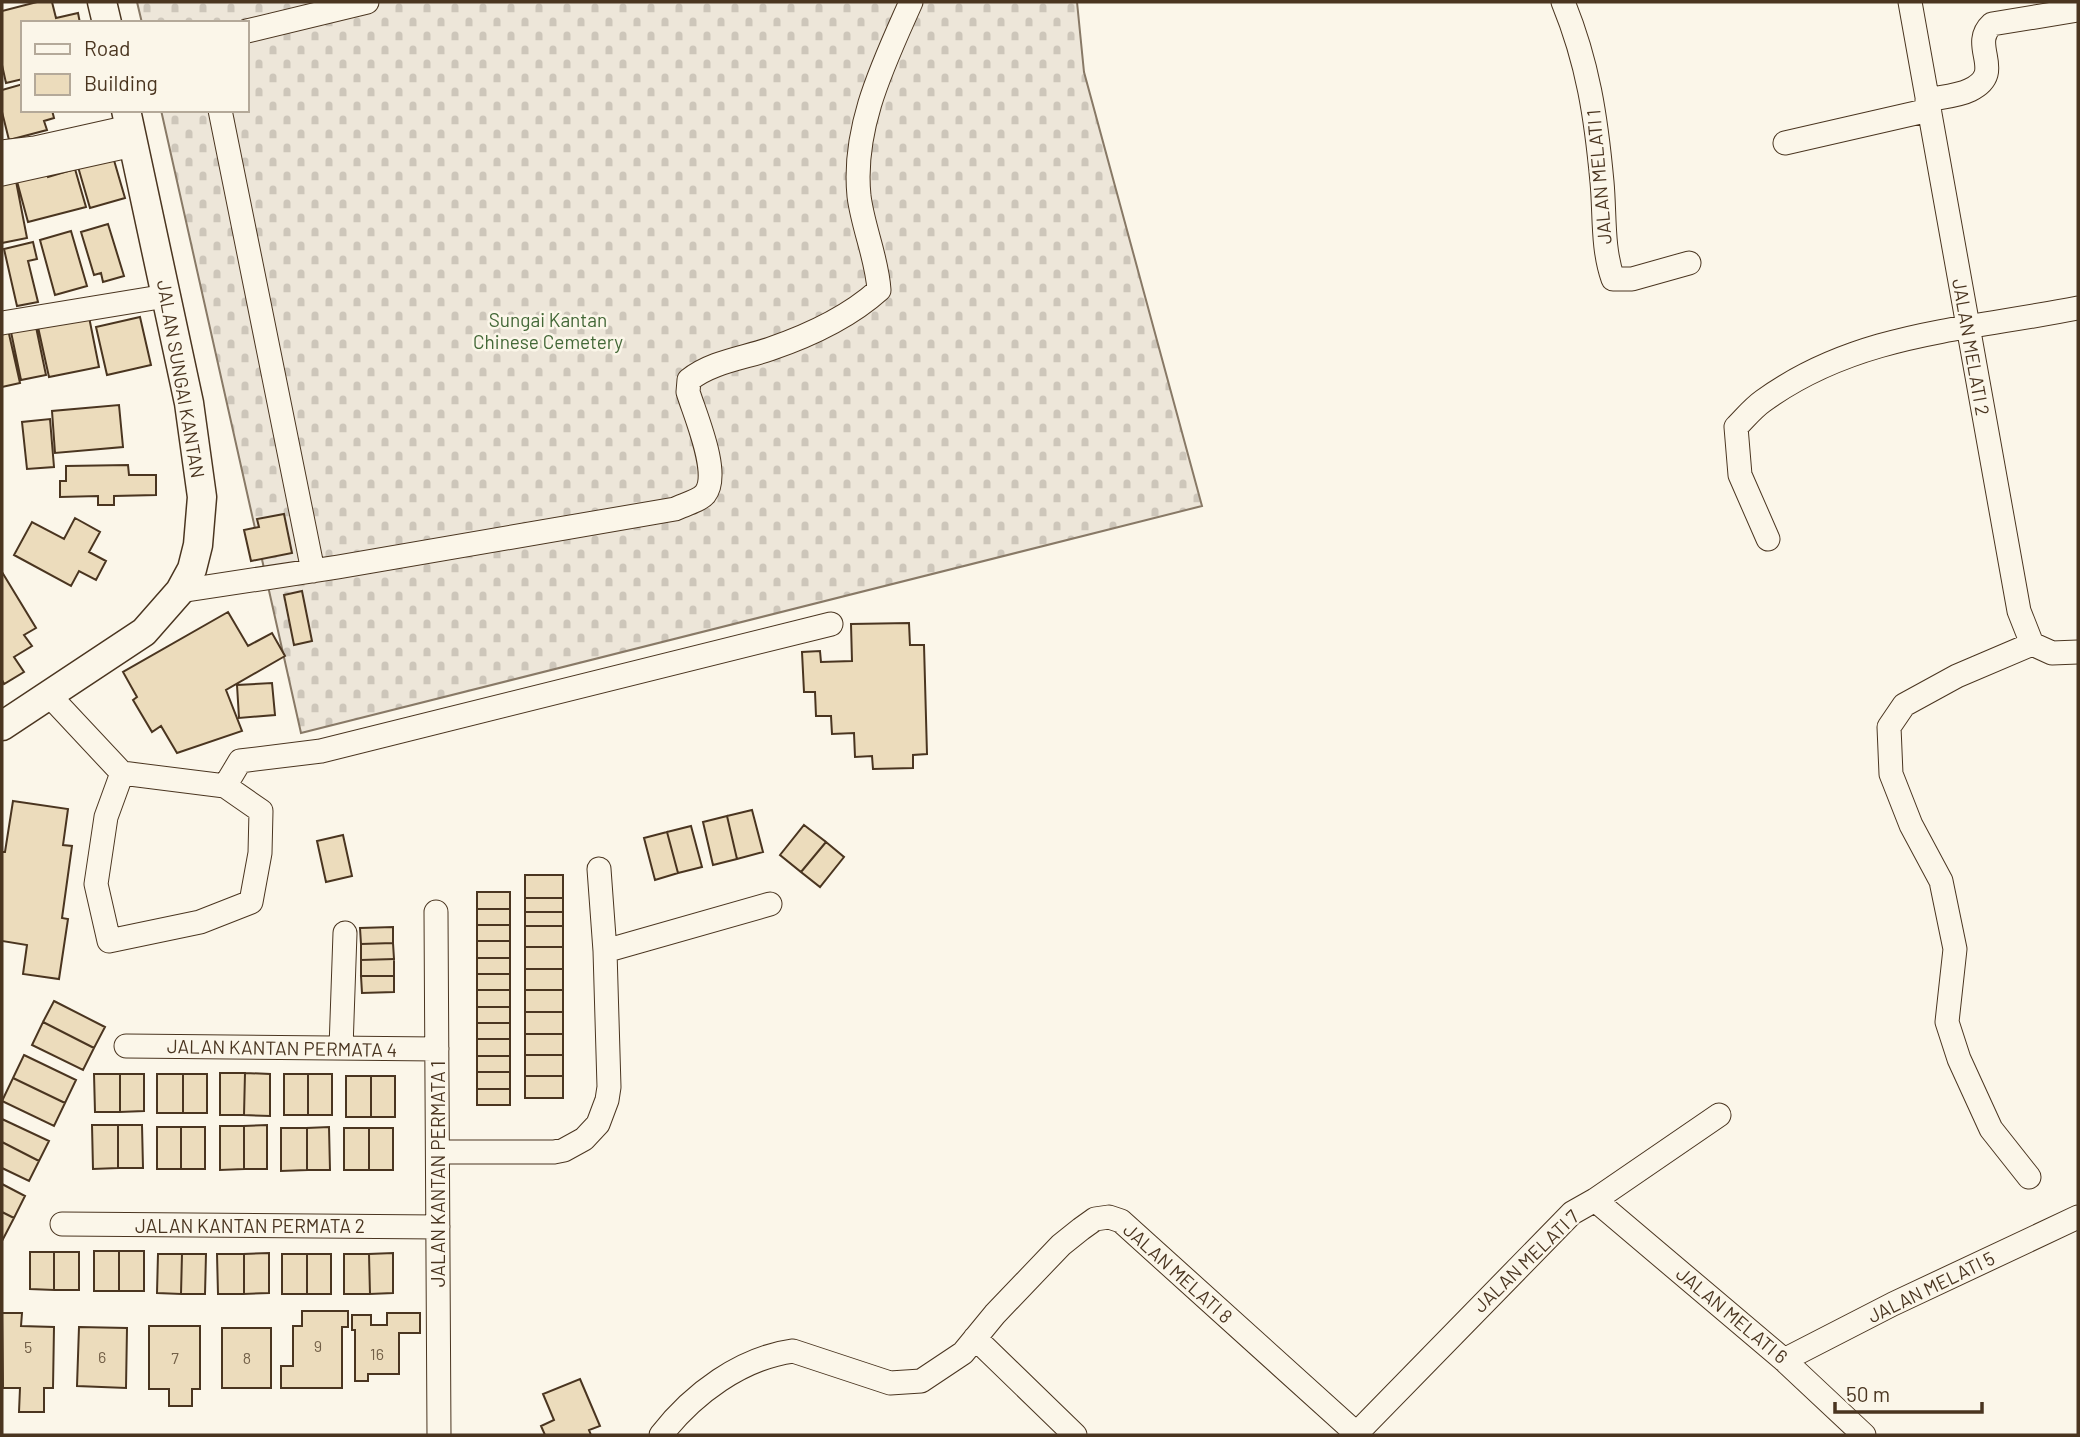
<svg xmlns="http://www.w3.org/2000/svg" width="2080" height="1437" font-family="Barlow,sans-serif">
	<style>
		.cemetery { fill: url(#cemetery-stones); stroke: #887966; stroke-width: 2 }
		.building { fill: #ecdcbc; stroke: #4a3520; stroke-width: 2 }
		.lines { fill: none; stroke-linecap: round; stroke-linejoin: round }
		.minor-casing { stroke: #4a3520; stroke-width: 25 }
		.major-casing { stroke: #4a3520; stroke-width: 31 }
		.minor { stroke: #fbf6e9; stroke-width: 23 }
		.major { stroke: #fbf6e9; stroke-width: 28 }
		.labels { text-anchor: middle; stroke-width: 5; stroke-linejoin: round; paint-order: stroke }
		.number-label { font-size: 16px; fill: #725f47 }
		.street-label { font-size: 19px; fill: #4a3520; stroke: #fbf6e9 }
		.park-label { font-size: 19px; fill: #436837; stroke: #fbf6e9 }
	</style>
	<defs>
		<pattern id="cemetery-stones" width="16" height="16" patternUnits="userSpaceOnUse" patternTransform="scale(1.75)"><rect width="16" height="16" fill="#ede6d9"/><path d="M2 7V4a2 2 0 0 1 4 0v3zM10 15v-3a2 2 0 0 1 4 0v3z" fill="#cdc6ba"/></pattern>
	</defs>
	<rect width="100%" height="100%" fill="#fbf6e9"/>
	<path class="cemetery" d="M 137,2 L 1077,2 L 1084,72 L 1202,506 L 301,733 L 161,110 L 247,110 L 247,23 L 142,23 Z"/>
	<path class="building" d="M 37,2 L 52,2 L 56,18 L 78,13 L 80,23 L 23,23 L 23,79 L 6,83 L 2,65 L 2,11 Z
		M 23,84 L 23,110 L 52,110 L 54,118 L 44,121 L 47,130 L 9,140 L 2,112 L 2,90 Z
		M 111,150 L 125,198 L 90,208 L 76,160 Z
		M 45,166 L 48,177 L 75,169 L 86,207 L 28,222 L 15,174 Z
		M 15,176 L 27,238 L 2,243 L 2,178 Z
		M 108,224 L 124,276 L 103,282 L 101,273 L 94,275 L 81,232 Z
		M 71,231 L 87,286 L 55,295 L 40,240 Z
		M 33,242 L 37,259 L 28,261 L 38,302 L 17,306 L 4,249 Z
		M 89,317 L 99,367 L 49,377 L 38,327 Z
		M 140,317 L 151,365 L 107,375 L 96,327 Z
		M 7,325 L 20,383 L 2,387 L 2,326 Z
		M 36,327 L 46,375 L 21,380 L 11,332 Z
		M 119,405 L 123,447 L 55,453 L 52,411 Z
		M 50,419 L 54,467 L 27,469 L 22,422 Z
		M 128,465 L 129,475 L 156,475 L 156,495 L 114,496 L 114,505 L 98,505 L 98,496 L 60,497 L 60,481 L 66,481 L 66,466 Z
		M 284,514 L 292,553 L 251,561 L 244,530 L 259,527 L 257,519 Z
		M 75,518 L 100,532 L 89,552 L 106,561 L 96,580 L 79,571 L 71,586 L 14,555 L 32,522 L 64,539 Z
		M 2,572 L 36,628 L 24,635 L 32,646 L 14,657 L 24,672 L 4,684 L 2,680 Z
		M 302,591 L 312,641 L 294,645 L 284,595 Z
		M 228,612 L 248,646 L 272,633 L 285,656 L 226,690 L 242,731 L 177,753 L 161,726 L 152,732 L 133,700 L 137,697 L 123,672 Z
		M 909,623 L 910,645 L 924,645 L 927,754 L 913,755 L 913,768 L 873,769 L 872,756 L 855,757 L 854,733 L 832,734 L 831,716 L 816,716 L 815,692 L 804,692 L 802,652 L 820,651 L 821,662 L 852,661 L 851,624 Z
		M 272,683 L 275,715 L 239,718 L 237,685 Z
		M 13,801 L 68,809 L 63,845 L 72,846 L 62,918 L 68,919 L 59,979 L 23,974 L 27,945 L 2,941 L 2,852 L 5,852 Z
		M 752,810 L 763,852 L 737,859 L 727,816 Z
		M 727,816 L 737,859 L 713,865 L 703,822 Z
		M 804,825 L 826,842 L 801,872 L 780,855 Z
		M 691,826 L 702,867 L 678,873 L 667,832 Z
		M 667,832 L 678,873 L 655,880 L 644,838 Z
		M 343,835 L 352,876 L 326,882 L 317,841 Z
		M 826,842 L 844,857 L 820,887 L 801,872 Z
		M 525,875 L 563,875 L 563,898 L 525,898 Z
		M 477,892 L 510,892 L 510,909 L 477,909 Z
		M 525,898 L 563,898 L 563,912 L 525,912 Z
		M 477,909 L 510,909 L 510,925 L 477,925 Z
		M 525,912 L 563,912 L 563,926 L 525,926 Z
		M 477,925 L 510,925 L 510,941 L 477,941 Z
		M 525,926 L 563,926 L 563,947 L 525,947 Z
		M 393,927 L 393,943 L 361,944 L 360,928 Z
		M 477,941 L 510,941 L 510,958 L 477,958 Z
		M 393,943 L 394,959 L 361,960 L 361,944 Z
		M 525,947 L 563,947 L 563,969 L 525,969 Z
		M 477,958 L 510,958 L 510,974 L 477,974 Z
		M 394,959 L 394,976 L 361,976 L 361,960 Z
		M 525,969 L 563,969 L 563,990 L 525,990 Z
		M 477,974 L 510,974 L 510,990 L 477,990 Z
		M 361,976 L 394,976 L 394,992 L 362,993 Z
		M 477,990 L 510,990 L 510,1007 L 477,1007 Z
		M 525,990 L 563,990 L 563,1012 L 525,1012 Z
		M 54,1001 L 105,1027 L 94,1048 L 43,1022 Z
		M 477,1007 L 510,1007 L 510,1023 L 477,1023 Z
		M 525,1012 L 563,1012 L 563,1034 L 525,1034 Z
		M 43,1022 L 94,1048 L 83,1070 L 32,1045 Z
		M 477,1023 L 510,1023 L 510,1039 L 477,1039 Z
		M 525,1034 L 563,1034 L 563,1055 L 525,1055 Z
		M 477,1039 L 510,1039 L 510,1056 L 477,1056 Z
		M 24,1055 L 76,1080 L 65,1103 L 13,1078 Z
		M 525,1055 L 563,1055 L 563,1076 L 525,1076 Z
		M 477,1056 L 510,1056 L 510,1072 L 477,1072 Z
		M 477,1072 L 510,1072 L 510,1089 L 477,1089 Z
		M 220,1073 L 245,1073 L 244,1115 L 220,1115 Z
		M 245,1073 L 270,1074 L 270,1116 L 244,1115 Z
		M 94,1074 L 120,1074 L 120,1112 L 95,1112 Z
		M 120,1074 L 144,1074 L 144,1111 L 120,1112 Z
		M 157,1074 L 183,1074 L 183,1113 L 157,1113 Z
		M 183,1074 L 207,1074 L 207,1113 L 183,1113 Z
		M 284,1074 L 308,1074 L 308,1115 L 284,1115 Z
		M 308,1074 L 332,1074 L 332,1115 L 308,1115 Z
		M 346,1076 L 371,1076 L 371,1117 L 346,1117 Z
		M 371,1076 L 395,1076 L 395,1117 L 371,1117 Z
		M 525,1076 L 563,1076 L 563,1098 L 525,1098 Z
		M 13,1078 L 65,1103 L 54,1126 L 2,1101 Z
		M 477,1089 L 510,1089 L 510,1105 L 477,1105 Z
		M 2,1119 L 49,1141 L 39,1161 L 2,1142 Z
		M 92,1125 L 118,1125 L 118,1168 L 93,1169 Z
		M 118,1125 L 142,1125 L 143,1168 L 118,1168 Z
		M 267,1125 L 267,1169 L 244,1169 L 244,1126 Z
		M 220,1126 L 244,1126 L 244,1169 L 220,1170 Z
		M 157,1127 L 181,1127 L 181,1169 L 157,1169 Z
		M 181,1127 L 205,1127 L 205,1169 L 181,1169 Z
		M 329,1127 L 330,1170 L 307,1170 L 307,1128 Z
		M 281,1128 L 307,1128 L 307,1170 L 281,1171 Z
		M 344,1128 L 369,1128 L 369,1170 L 344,1170 Z
		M 369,1128 L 393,1128 L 393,1170 L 369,1170 Z
		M 2,1142 L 39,1161 L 29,1181 L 2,1168 Z
		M 2,1184 L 25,1196 L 14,1218 L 2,1212 Z
		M 2,1212 L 14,1218 L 2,1241 Z
		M 94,1251 L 119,1251 L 119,1291 L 94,1291 Z
		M 119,1251 L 144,1251 L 144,1291 L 119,1291 Z
		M 30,1252 L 54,1252 L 54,1290 L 30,1289 Z
		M 54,1252 L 79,1252 L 79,1290 L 54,1290 Z
		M 269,1253 L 269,1293 L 244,1294 L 244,1254 Z
		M 393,1253 L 393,1293 L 370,1294 L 369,1254 Z
		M 158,1254 L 182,1254 L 181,1294 L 157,1293 Z
		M 182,1254 L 206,1254 L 205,1294 L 181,1294 Z
		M 217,1254 L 244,1254 L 244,1294 L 218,1294 Z
		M 282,1254 L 307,1254 L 307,1294 L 282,1294 Z
		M 307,1254 L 331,1254 L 331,1294 L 307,1294 Z
		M 344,1254 L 369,1254 L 370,1294 L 344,1294 Z
		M 302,1311 L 348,1311 L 348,1327 L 342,1327 L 342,1388 L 281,1388 L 281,1366 L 293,1366 L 293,1326 L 302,1326 Z
		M 2,1313 L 22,1313 L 21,1326 L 54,1327 L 53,1388 L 44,1388 L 44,1412 L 19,1412 L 20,1388 L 3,1388 Z
		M 387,1313 L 420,1313 L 420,1333 L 399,1333 L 399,1374 L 368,1374 L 368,1381 L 355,1381 L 355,1330 L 352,1330 L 352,1315 L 371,1315 L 371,1325 L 387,1325 Z
		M 149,1326 L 200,1326 L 200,1389 L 192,1389 L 192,1406 L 169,1406 L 169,1389 L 149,1389 Z
		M 79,1327 L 127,1328 L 126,1388 L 77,1386 Z
		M 222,1328 L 271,1328 L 271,1388 L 222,1388 Z
		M 580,1379 L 600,1426 L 589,1430 L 591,1435 L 545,1435 L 541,1426 L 554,1420 L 543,1394 Z"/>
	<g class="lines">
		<g class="minor-casing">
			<path id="minor" d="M 1563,2 C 1588,63 1596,117 1602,182 C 1605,214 1602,248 1613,279 L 1632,279 L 1689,263
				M 1910,2 L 2019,611 L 2032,644 L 2052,653 L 2078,652
				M 247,31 L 367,2
				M 1927,100 C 1941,97 1958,96 1970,90 C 2007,72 1968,46 1992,24 L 2078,10
				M 220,110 L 313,571
				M 1785,143 L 1929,110
				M 2,152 L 35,148 L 129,127
				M 2,174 L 133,145
				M 2,323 L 166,296
				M 1768,539 L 1740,475 L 1736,427 C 1745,418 1753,408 1763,401 C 1858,332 1968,330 2078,308
				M 180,591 L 338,567 L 675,509 C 683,505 699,501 705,494 C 721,474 695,415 688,392 L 689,380 C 711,362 744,358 770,349 C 808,336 849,317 879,290 C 877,258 863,228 859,196 C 852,127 884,63 911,2
				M 49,695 L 122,773 L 225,786 L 261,811 L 260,853 L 251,902 L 200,922 L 109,941 L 96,884 L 106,817 L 122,773
				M 225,786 L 240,761 L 321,751 L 831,624
				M 436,912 L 439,1435
				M 605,951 L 770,904
				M 126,1046 L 437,1049
				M 341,1048 L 345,933
				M 438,1152 L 554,1152 L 564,1150 L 584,1139 L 598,1124 L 607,1100 L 609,1087 L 605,951 L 599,869
				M 2029,1177 L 1991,1129 L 1959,1059 L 1947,1022 L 1955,949 L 1941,881 L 1911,825 L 1891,774 L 1889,727 L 1904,705 L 1957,676 L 2032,644
				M 1595,1200 L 1784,1360 L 1864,1435
				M 62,1224 L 438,1227
				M 975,1338 L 1075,1435
				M 1784,1360 L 1893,1304 L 2078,1217
				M 1356,1434 L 1572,1213 L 1595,1200 L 1719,1115
				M 661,1435 C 693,1394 741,1358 793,1351 L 890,1383 L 921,1381 L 963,1353 L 995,1314 L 1061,1245 L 1081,1229 L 1095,1219 L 1109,1217 L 1121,1221 L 1358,1435"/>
		</g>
		<g class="major-casing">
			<path id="major" d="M 102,2 L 107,23
				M 2,726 L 144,632 L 180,591 L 192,569 L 198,545 L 202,497 L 189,403 L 126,110"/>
		</g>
		<use href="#minor" class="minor"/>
		<use href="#major" class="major"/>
	</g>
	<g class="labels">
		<g class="number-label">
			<text x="318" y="1352">9</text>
			<text x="28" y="1353">5</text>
			<text x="377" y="1360">16</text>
			<text x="102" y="1363">6</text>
			<text x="175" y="1364">7</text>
			<text x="247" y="1364">8</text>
		</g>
		<g class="street-label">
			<text transform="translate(1599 177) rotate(-95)" y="7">JALAN MELATI 1</text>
			<text transform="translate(1971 347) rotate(80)" y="7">JALAN MELATI 2</text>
			<text transform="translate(181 379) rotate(80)" y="7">JALAN SUNGAI KANTAN</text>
			<text transform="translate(282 1048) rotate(1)" y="7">JALAN KANTAN PERMATA 4</text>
			<text transform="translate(438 1174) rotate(-90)" y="7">JALAN KANTAN PERMATA 1</text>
			<text x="250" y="1233">JALAN KANTAN PERMATA 2</text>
			<text transform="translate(1526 1261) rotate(-44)" y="7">JALAN MELATI 7</text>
			<text transform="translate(1178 1273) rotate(42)" y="7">JALAN MELATI 8</text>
			<text transform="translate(1931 1287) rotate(-26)" y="7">JALAN MELATI 5</text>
			<text transform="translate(1732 1315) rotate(40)" y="7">JALAN MELATI 6</text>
		</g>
		<g class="park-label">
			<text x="548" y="327">Sungai Kantan<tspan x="548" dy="22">Chinese Cemetery</tspan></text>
		</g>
	</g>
	<rect width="2080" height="1437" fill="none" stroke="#4a3520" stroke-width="7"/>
	<rect x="21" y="21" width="228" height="91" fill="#fbf6e9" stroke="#b4a999" stroke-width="2"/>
	<rect x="35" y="44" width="35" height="10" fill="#fbf6e9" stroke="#b4a999" stroke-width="2"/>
	<text x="84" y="56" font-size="21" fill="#4a3520">Road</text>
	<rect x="35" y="74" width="35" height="21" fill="#ecdcbc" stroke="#b4a999" stroke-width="2"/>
	<text x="84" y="91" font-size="21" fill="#4a3520">Building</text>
	<path d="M1835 1402v10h147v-10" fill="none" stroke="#4a3520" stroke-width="3.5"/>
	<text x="1846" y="1402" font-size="21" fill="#4a3520" stroke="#fbf6e9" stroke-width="5" paint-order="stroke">50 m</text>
</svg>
